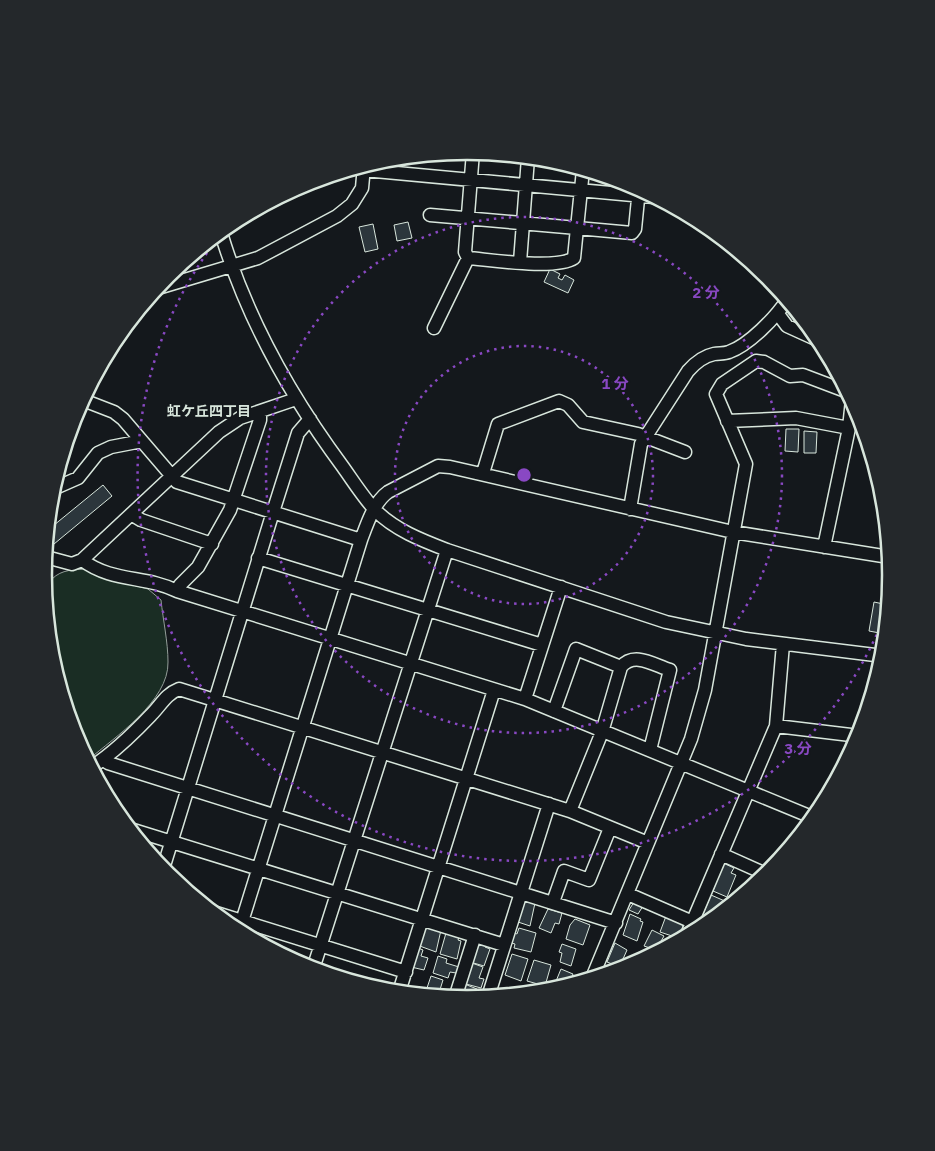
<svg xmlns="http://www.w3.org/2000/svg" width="935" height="1151" font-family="'IBM Plex Sans','Noto Sans JP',sans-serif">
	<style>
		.green { fill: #1a2d24; stroke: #939e99 }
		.building { fill: #2c363c; stroke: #d8e6dc }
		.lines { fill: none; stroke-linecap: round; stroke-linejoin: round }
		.minor-casing { stroke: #d8e6dc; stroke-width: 15 }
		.minor { stroke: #14181c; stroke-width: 12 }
		.ring { fill: none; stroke: #8948c3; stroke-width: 2.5; stroke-dasharray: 2.5 5 }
		.labels { text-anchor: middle; stroke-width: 4; stroke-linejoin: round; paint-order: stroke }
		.neighbourhood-label { font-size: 14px; font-weight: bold; fill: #d8e6dc; stroke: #14181c }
		.rim { fill: none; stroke: #d8e6dc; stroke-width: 2.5 }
		.centre { fill: #8948c3; stroke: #14181c; stroke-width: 2.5 }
		.ring-label { font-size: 15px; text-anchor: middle; font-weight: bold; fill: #8948c3; stroke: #14181c; stroke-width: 4; stroke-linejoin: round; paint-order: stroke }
	</style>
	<rect width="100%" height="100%" fill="#14181c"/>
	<path class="green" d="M 87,569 L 117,581 L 148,589 L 161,600 C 163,620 168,642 168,662 C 169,701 115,737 88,760 C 84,752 78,744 75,736 C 66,711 33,598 52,579 C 62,569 74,570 87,569 Z"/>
	<path class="building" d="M 408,222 L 412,238 L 397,241 L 394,225 Z
		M 373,224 L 378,249 L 365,252 L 359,227 Z
		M 550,269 L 560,274 L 558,278 L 562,280 L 565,275 L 574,280 L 568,293 L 544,282 Z
		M 786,429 L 799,429 L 798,452 L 785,451 Z
		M 804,431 L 817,432 L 816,453 L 804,453 Z
		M 103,485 L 112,496 L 54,544 L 48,536 L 48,530 Z
		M 874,602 L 888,605 L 885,634 L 869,631 Z
		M 723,863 L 734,868 L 731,873 L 736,875 L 727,897 L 713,891 Z
		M 747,884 L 753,887 L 740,898 Z
		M 711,895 L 727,902 L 723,911 L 709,923 L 701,919 Z
		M 523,899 L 535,903 L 530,926 L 515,921 Z
		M 634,902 L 643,906 L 638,914 L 629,910 Z
		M 548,909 L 562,913 L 559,924 L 555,923 L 551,933 L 539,928 Z
		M 630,914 L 641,919 L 640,921 L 643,922 L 637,941 L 623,935 Z
		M 666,916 L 682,923 L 683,927 L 678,938 L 660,932 Z
		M 575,919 L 590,925 L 583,945 L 566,939 L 570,925 Z
		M 430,926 L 441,930 L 436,952 L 417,945 L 420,934 Z
		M 519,928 L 536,933 L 531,952 L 514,948 L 515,944 L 508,942 L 512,932 L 517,934 Z
		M 652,930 L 664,936 L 660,943 L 664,945 L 659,951 L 644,946 Z
		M 446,933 L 459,937 L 458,940 L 461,941 L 457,959 L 440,954 Z
		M 477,940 L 486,944 L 485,947 L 490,949 L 484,966 L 470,962 Z
		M 615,943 L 627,950 L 623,959 L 634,964 L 625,969 L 607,962 Z
		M 562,944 L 576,949 L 571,966 L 560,962 L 562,953 L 559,952 Z
		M 416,947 L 423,950 L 421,956 L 428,958 L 424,970 L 411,967 Z
		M 642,952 L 652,955 L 639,962 Z
		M 512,954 L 528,959 L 521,981 L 505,975 Z
		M 438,956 L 447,959 L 446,963 L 459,967 L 456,973 L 450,972 L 448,978 L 433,973 Z
		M 534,960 L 551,965 L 545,986 L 527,981 Z
		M 469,962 L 483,967 L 479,978 L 484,979 L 481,988 L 466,984 Z
		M 604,966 L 621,969 L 602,975 Z
		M 561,969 L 573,974 L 571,979 L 578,983 L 559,988 L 554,986 Z
		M 431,976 L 443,980 L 438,996 L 425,994 Z
		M 462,983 L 477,989 L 473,999 L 458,998 Z"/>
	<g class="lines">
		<g class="minor-casing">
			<path id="minor" d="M 364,170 L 654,197
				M 583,170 L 577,228 L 632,233 L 635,229 L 639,189
				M 430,215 L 577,228 L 574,258 C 556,270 492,260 468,258
				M 221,233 C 246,316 291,397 343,467 C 353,481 363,497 375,510 C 395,530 421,540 447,550 L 666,622 L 746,639 L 883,656
				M 468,258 L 465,252 L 473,152
				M 520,262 L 528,158
				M 158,288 L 258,258 L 337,216 L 352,204 L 362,188 L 364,166
				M 778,314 L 787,326 L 820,341
				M 434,328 L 468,258
				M 83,400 L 114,412 L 123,419 L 177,482 L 361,540
				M 260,412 L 260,420 L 230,510 L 198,567 L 180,585 L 177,591 L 525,699 L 814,818
				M 727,421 L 796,418 L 849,428
				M 483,473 L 498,424 L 559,401 L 568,405 L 583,422 L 638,434 L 685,452
				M 53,489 L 78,478 L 98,453 L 111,447 L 142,441
				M 630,509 L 641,444 L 688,371 C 695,363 704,356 714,354 C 719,353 724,354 729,352 C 749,345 776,317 787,300
				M 131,514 L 141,520 L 212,544
				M 824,547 L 849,428 L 852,400
				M 46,557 L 72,564 L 82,560 L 219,432 L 240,418 L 296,399
				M 258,558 L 542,645
				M 82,560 C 113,583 145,575 177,591
				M 525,699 L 561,587
				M 554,711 L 576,649 L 621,667
				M 776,726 L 859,736
				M 103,759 L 108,763 L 616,923
				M 92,767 C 113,753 133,734 151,715 C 161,705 166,694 179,689 L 570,811 L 648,843
				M 570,811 L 602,732 L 621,667 C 634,651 654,665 670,670 L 650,750
				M 130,829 L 504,945
				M 721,854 L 768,875
				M 163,869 L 273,512 L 298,433 L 310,419
				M 628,894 L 704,927
				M 553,902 L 564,871 L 589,880 L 610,828
				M 213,912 L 406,972
				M 239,931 L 361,540 C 367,524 374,502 388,492 L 438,466 L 450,467 L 733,532 L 889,557
				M 686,937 L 776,726 L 783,644
				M 313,969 L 447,550
				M 592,978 L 691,739 L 705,690 L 746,464 L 716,394 L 722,384 L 756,361 L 764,362 L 790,376 L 803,375 L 848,392
				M 399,992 L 494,690
				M 488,997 L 549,804
				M 455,998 L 475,935"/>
		</g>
		<use href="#minor" class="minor"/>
	</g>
	<g class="ring">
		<circle cx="524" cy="475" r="129"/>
		<circle cx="524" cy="475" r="258"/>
		<path d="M888 607A387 387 0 1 1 225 229"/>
	</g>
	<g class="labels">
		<g class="neighbourhood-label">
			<text x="209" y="416">虹ケ丘四丁目</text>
		</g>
	</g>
	<path d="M0 0H935V1151H0ZM52 575a415 415 0 1 1 830 0a415 415 0 1 1-830 0Z" fill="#24282b" fill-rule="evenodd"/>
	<path class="rim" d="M52 575a415 415 0 1 1 830 0a415 415 0 1 1-830 0Z"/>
	<circle cx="524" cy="475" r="8" class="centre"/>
	<g class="ring-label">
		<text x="706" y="298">2 分</text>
		<text x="615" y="389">1 分</text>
		<text x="798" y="754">3 分</text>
	</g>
</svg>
